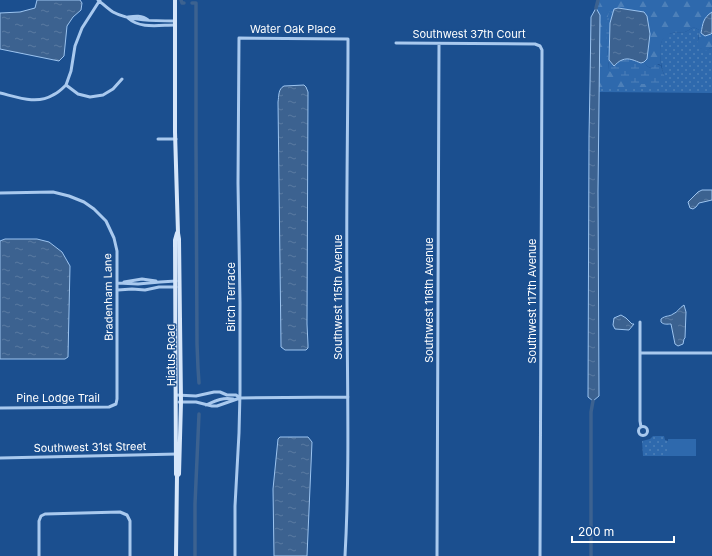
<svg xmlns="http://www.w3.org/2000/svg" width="712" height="556" font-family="Inter,sans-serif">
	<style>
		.grass { fill: url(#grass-dots) }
		.forest { fill: url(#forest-firs) }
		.wetland { fill: url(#wetland-marsh) }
		.garden { fill: #2e69ad }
		.water { fill: url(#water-ripples); stroke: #9cc4f0 }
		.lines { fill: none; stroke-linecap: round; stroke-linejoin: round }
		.canal { stroke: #3c6290; stroke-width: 3.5 }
		.street { stroke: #a9c9ee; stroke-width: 3 }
		.secondary { stroke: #d6e6fa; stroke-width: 4 }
		.labels { text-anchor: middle; stroke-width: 3; stroke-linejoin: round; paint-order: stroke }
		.street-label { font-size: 11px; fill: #fff; stroke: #1b4f8f }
	</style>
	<defs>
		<pattern id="grass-dots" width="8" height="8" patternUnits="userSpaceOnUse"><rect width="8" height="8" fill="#2e69ad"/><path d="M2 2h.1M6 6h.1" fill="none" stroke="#4d80b9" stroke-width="1.8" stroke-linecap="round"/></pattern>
		<pattern id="forest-firs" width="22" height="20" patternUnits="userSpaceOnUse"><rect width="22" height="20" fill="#2e69ad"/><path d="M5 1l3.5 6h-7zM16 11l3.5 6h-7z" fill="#4d80b9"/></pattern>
		<pattern id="wetland-marsh" width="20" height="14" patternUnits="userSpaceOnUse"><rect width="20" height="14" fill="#2e69ad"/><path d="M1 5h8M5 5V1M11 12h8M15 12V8" fill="none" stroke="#4d80b9"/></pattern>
		<pattern id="water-ripples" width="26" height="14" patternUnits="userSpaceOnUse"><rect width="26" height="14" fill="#3c6290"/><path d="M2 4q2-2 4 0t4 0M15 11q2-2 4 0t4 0" fill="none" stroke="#597aa1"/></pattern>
	</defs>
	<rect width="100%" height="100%" fill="#1b4f8f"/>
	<path class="grass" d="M 598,0 L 610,0 L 604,79 L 664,75 C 661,65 656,43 666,35 C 671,32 679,33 685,32 C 691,30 692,25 699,30 C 699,36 697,42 698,48 C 704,47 705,53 712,47 L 712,93 L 599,92 L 600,15 L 596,8 Z
		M 653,436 L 664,436 L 665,440 L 668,441 L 668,456 L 643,456 L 642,441 L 650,439 Z"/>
	<path class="forest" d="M 600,0 L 712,0 L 712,47 L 706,51 L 700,48 L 696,48 L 695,46 C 699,42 699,36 699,30 C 692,25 691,30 685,32 C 681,33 676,32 672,33 C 656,38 661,53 661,66 L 659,64 L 650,68 L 647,66 L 644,62 C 651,54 650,21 644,12 L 618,8 L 614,9 L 606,24 L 607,47 L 609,70 L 633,84 L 661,84 L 658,88 L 599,87 L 600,15 L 599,8 Z"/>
	<path class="wetland" d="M 614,9 L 610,23 L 609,60 L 611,63 L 617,63 L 622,60 L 628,59 L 636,61 L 641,63 L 644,62 L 647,66 L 650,68 C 654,66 656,63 661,66 L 664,75 L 665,80 L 661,84 L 633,84 L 623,82 L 618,79 L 609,70 L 607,47 L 606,24 L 609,12 Z"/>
	<path class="garden" d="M 668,439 L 696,439 L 696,456 L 668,456 Z"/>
	<path class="water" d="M 37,0 L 80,0 L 82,3 L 81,10 L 73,17 L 67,26 L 64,56 L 59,61 L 0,49 L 0,13 L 20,12 L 35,8 Z
		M 596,8 L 600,15 L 598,191 L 599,396 L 593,401 L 588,397 L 589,136 L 590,83 L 591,17 Z
		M 618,8 L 644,12 L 647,16 L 650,34 L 647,59 L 644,62 L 641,63 C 635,61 629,57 622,60 C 619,61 616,64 614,66 L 609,60 L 610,23 L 614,9 Z
		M 712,12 L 712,33 L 711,34 L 705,36 L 701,33 C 703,23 703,18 712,12 Z
		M 304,85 L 306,87 L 308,92 L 307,324 L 308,345 L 308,348 L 306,350 L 285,350 L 281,347 L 281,345 L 278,102 C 279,96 278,89 284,86 Z
		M 702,190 L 712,190 L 712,200 L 699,203 L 696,207 L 693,209 L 690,208 L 688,202 L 698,192 Z
		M 5,239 L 37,239 L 49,242 L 62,252 L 70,266 L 68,357 L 65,359 L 0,359 L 0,241 Z
		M 684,305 L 686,312 L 685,338 L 684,339 L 683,344 L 678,346 L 675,344 L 671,324 C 667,324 664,325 661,322 L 661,319 C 666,315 669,317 673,314 C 678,312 679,308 684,305 Z
		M 621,315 L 626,318 L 632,324 L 634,324 L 629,330 L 615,329 L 613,325 L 614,318 Z
		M 280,437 L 308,437 L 312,442 L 307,556 L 274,556 L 273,489 L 278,439 Z"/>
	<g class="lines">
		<path class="canal" d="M 181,0 L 182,3 L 184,3
			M 192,3 L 196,3 L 196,145 L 197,344 L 198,368 L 199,383
			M 596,8 L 598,0
			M 195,556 L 195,504 L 199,414
			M 591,556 L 591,412 L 593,401"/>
		<path class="street" d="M 98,0 C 103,4 108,9 113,12 C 129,21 156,21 175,21
			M 128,17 C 135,16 142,15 148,20
			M 128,18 C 140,29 159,25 175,25
			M 396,43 L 535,44 L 540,46 L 542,50 L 540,556
			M 66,85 L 71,71 L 75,46 L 82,28 L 100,0
			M 66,85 L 78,94 L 90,97 L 103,95 L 113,89 L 122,79
			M 0,93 C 17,97 37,105 53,95 C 58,93 62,89 66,85
			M 158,139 L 176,139
			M 0,193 L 53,192 L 69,196 L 84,202 L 94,209 L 106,221 L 114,238 L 117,251 L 117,399 L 116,404 L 109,407 L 0,408
			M 124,282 L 142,279 L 156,281
			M 118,283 L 138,284 L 160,282 L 176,281
			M 118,290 L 132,289 L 145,290 L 159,287 L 176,287
			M 640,322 L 640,421 L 641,427
			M 641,353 L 712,353
			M 176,395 L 196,396 L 214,392 L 220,392 L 227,395 L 236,395 L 240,398
			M 179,402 L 196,402 L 212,406 L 217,406 L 240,398 L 348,397
			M 206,405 C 215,401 223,397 233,399
			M638.5 431a4.5 4.5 0 1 1 9 0a4.5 4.5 0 1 1-9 0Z
			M 0,458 L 178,454
			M 39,556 L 39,521 L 41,516 L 45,514 L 120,512 L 127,515 L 130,521 L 130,556
			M 235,556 L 235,506 L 239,433 L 240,393 L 240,302 L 238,183 L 239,38 L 348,39 C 348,122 346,206 347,290 C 347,378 350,467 345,556
			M 437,556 L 439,44"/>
		<path class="secondary" d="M 175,0 L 175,132 L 178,233 L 179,239 L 181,402 L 179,474 L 177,476
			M 176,556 L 177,476 L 176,474 L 175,240 L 177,233"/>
	</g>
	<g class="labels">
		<g class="street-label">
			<text x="293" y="33">Water Oak Place</text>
			<text x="469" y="38">Southwest 37th Court</text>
			<text transform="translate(108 297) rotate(-91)" y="4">Bradenham Lane</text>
			<text transform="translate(231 297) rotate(-90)" y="4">Birch Terrace</text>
			<text transform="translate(338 297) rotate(-90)" y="4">Southwest 115th Avenue</text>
			<text transform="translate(429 300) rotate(-90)" y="4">Southwest 116th Avenue</text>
			<text transform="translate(532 301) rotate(-90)" y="4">Southwest 117th Avenue</text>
			<text transform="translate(171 355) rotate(-90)" y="4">Hiatus Road</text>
			<text x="58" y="402">Pine Lodge Trail</text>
			<text transform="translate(90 447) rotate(-1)" y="4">Southwest 31st Street</text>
		</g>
	</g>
	<path d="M572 536v6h102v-6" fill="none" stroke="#ffffff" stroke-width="2"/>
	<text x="578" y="536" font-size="12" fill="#ffffff" stroke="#1b4f8f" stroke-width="3" paint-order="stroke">200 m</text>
</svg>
